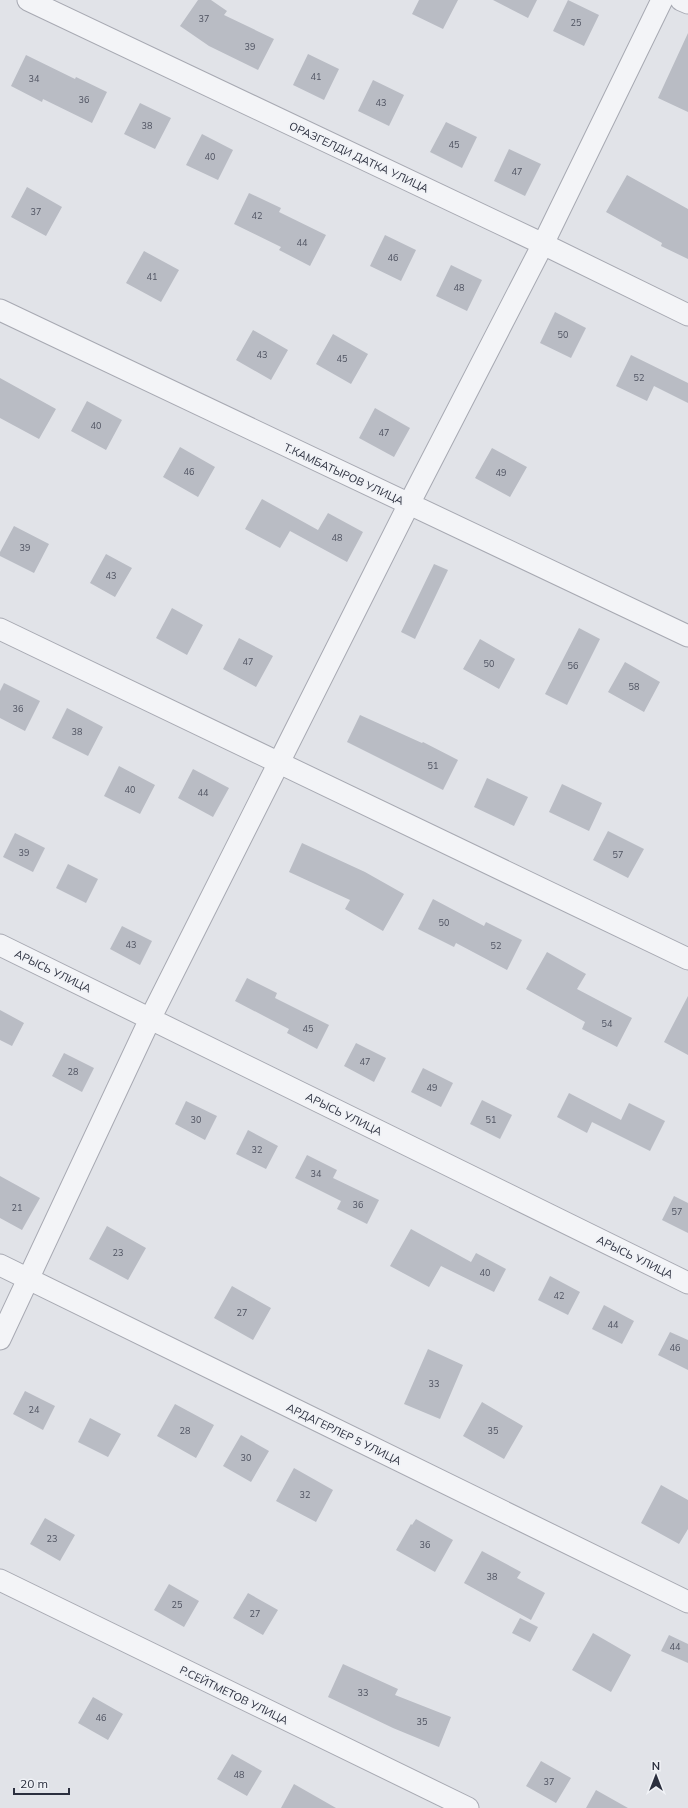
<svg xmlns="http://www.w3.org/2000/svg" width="688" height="1808" font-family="Mulish,sans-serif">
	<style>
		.building { fill: #b9bcc4 }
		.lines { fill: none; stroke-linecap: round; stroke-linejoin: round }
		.minor-casing { stroke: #a7a9b2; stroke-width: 23 }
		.minor { stroke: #f3f4f7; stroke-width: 21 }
		.labels { text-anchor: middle; stroke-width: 3.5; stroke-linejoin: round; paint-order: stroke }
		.number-label { font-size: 9px; fill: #4e5260 }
		.street-label { font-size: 11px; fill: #2b2f3e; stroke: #f0f2f6 }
	</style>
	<rect width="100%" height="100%" fill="#e1e3e8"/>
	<path class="building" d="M 198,0 L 211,0 L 227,11 L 224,15 L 274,39 L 258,70 L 209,46 L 180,26 Z
		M 419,0 L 458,0 L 443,29 L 412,14 Z
		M 493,0 L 537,0 L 528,18 Z
		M 568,0 L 599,15 L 584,46 L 553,31 Z
		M 688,33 L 688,112 L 658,98 Z
		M 308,54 L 339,69 L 324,100 L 293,85 Z
		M 26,55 L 75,79 L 76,77 L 107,92 L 92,123 L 43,99 L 42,102 L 11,86 Z
		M 373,80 L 404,95 L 389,126 L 358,111 Z
		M 140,103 L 171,118 L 155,149 L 124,134 Z
		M 446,122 L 477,137 L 462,168 L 430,152 Z
		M 202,134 L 233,150 L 218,180 L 186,165 Z
		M 509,149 L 541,164 L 525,196 L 494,181 Z
		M 627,175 L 688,209 L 688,259 L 661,246 L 662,243 L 606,212 Z
		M 27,187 L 62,207 L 46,236 L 11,217 Z
		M 249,193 L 281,208 L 279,212 L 326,235 L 310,266 L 279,250 L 281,247 L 234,224 Z
		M 385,235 L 416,250 L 401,281 L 370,266 Z
		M 144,251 L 179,270 L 161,302 L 126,283 Z
		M 451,265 L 482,280 L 467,311 L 436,296 Z
		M 555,312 L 586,328 L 571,358 L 540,343 Z
		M 253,330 L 288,350 L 271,380 L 236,360 Z
		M 333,334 L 368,354 L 351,384 L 316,364 Z
		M 631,355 L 688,383 L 688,403 L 654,386 L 647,401 L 616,386 Z
		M 0,378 L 56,409 L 39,439 L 0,418 Z
		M 87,401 L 122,420 L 106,450 L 71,431 Z
		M 375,408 L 410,428 L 394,457 L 359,438 Z
		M 180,447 L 215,467 L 198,497 L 163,477 Z
		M 492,448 L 527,467 L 510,497 L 475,478 Z
		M 262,499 L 318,530 L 328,513 L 363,532 L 347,562 L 290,531 L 280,548 L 245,529 Z
		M 14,526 L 49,544 L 34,573 L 0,556 L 0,552 Z
		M 106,554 L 132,568 L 115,597 L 90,583 Z
		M 434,564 L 448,570 L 415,639 L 401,632 Z
		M 172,608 L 203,625 L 187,655 L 156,638 Z
		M 579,628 L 600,639 L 567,705 L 545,694 Z
		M 239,638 L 273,656 L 256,687 L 223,669 Z
		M 480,639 L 515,659 L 499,689 L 463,669 Z
		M 625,662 L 660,682 L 644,712 L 608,692 Z
		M 4,683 L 40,701 L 25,731 L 0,718 L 0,691 Z
		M 67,708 L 103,727 L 88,756 L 52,738 Z
		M 360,715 L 422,743 L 423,742 L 458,760 L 443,790 L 347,742 Z
		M 119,766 L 155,785 L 140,814 L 104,796 Z
		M 193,769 L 229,788 L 213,817 L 178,798 Z
		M 487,778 L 528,797 L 514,826 L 474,807 Z
		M 562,784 L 602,803 L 589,831 L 549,812 Z
		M 608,831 L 644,849 L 628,878 L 593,860 Z
		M 15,833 L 45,848 L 33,872 L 3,857 Z
		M 302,843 L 365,872 L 404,894 L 383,931 L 345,909 L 350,900 L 289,872 Z
		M 68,864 L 98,879 L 86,903 L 56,888 Z
		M 433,899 L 484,926 L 486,922 L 522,940 L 507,970 L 456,943 L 454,947 L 418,929 Z
		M 122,926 L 152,941 L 140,965 L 110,949 Z
		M 547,952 L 586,974 L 577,989 L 632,1018 L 617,1047 L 582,1029 L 585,1022 L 526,989 Z
		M 247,978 L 277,993 L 275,998 L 329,1025 L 317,1049 L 287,1033 L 289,1029 L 235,1001 Z
		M 688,996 L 688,1055 L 664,1042 Z
		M 0,1010 L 24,1023 L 12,1046 L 0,1040 Z
		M 356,1043 L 386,1058 L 374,1082 L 344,1066 Z
		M 64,1053 L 94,1068 L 82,1092 L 52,1076 Z
		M 423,1068 L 453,1083 L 441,1107 L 411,1092 Z
		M 569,1093 L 621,1120 L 629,1103 L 665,1121 L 650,1151 L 592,1122 L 587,1133 L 557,1117 Z
		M 482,1100 L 512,1115 L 500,1139 L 470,1124 Z
		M 186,1101 L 217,1116 L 205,1140 L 175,1124 Z
		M 248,1130 L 278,1146 L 266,1169 L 236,1154 Z
		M 307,1155 L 337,1170 L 333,1178 L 379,1200 L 367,1224 L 337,1209 L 341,1201 L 295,1178 Z
		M 0,1176 L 40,1198 L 22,1230 L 0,1218 Z
		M 674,1196 L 688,1203 L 688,1233 L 662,1220 Z
		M 107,1226 L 146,1248 L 128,1280 L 89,1259 Z
		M 411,1229 L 471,1262 L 476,1253 L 506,1269 L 494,1292 L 441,1266 L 429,1287 L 390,1266 Z
		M 550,1276 L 580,1292 L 568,1315 L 538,1300 Z
		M 232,1286 L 271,1308 L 253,1340 L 214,1318 Z
		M 604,1305 L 634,1321 L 622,1344 L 592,1329 Z
		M 670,1332 L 688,1340 L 688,1370 L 658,1355 Z
		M 428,1349 L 463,1365 L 440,1419 L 404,1404 Z
		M 25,1391 L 55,1406 L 43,1430 L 13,1414 Z
		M 482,1402 L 523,1426 L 504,1459 L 463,1436 Z
		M 175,1404 L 214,1425 L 196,1458 L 157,1436 Z
		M 90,1418 L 121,1434 L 108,1457 L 78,1442 Z
		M 241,1435 L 269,1451 L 251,1482 L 223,1466 Z
		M 294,1468 L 333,1490 L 316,1522 L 276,1501 Z
		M 661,1485 L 688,1500 L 688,1529 L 679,1544 L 641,1523 Z
		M 45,1518 L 75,1535 L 60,1561 L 30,1544 Z
		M 416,1519 L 453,1540 L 435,1572 L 396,1550 L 411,1524 L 412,1525 Z
		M 482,1551 L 521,1572 L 517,1578 L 545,1593 L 531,1620 L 464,1583 Z
		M 169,1584 L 199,1601 L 184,1627 L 154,1610 Z
		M 248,1593 L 278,1610 L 263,1635 L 233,1618 Z
		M 520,1618 L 538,1627 L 530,1642 L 512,1633 Z
		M 593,1633 L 631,1655 L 611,1692 L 572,1670 Z
		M 669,1635 L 688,1644 L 688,1663 L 661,1651 Z
		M 343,1664 L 398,1689 L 395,1695 L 451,1717 L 439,1747 L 393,1728 L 328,1697 Z
		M 93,1697 L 123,1714 L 108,1740 L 78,1723 Z
		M 232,1754 L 262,1771 L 247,1796 L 217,1779 Z
		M 541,1761 L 571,1778 L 556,1803 L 526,1786 Z
		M 294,1784 L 336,1808 L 281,1808 Z
		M 596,1790 L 628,1808 L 586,1808 Z"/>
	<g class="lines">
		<g class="minor-casing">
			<path id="minor" d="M 28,0 L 543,244 L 688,315
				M 681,0 L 688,3
				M 0,310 L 688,636
				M 0,629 L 688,959
				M 0,945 L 688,1283
				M 0,1265 L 688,1602
				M 0,1339 L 150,1019 L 409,504 L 543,244 L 662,0
				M 0,1580 L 468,1808"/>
		</g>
		<use href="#minor" class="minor"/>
	</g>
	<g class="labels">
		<g class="number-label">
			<text x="204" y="22">37</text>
			<text x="576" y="26">25</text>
			<text x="250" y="50">39</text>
			<text x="316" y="80">41</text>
			<text x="34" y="82">34</text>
			<text x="84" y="103">36</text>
			<text x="381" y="106">43</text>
			<text x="147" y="129">38</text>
			<text x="454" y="148">45</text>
			<text x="210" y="160">40</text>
			<text x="517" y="175">47</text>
			<text x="36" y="215">37</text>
			<text x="257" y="219">42</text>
			<text x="302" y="246">44</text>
			<text x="393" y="261">46</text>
			<text x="152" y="280">41</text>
			<text x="459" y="291">48</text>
			<text x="563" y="338">50</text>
			<text x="262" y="358">43</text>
			<text x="342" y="362">45</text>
			<text x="639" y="381">52</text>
			<text x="96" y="429">40</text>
			<text x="384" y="436">47</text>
			<text x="189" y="475">46</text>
			<text x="501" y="476">49</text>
			<text x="337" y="541">48</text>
			<text x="25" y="551">39</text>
			<text x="111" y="579">43</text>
			<text x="248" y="665">47</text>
			<text x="489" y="667">50</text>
			<text x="573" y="669">56</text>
			<text x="634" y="690">58</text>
			<text x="18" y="712">36</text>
			<text x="77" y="735">38</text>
			<text x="433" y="769">51</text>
			<text x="130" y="793">40</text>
			<text x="203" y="796">44</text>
			<text x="24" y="856">39</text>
			<text x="618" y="858">57</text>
			<text x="444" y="926">50</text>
			<text x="131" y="948">43</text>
			<text x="496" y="949">52</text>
			<text x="607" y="1027">54</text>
			<text x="308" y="1032">45</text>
			<text x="365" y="1065">47</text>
			<text x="73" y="1075">28</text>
			<text x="432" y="1091">49</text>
			<text x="196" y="1123">30</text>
			<text x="491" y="1123">51</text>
			<text x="257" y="1153">32</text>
			<text x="316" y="1177">34</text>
			<text x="358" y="1208">36</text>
			<text x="17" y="1211">21</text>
			<text x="677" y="1215">57</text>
			<text x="118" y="1256">23</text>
			<text x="485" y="1276">40</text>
			<text x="559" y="1299">42</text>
			<text x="242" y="1316">27</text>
			<text x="613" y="1328">44</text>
			<text x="675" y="1351">46</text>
			<text x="434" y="1387">33</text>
			<text x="34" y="1413">24</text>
			<text x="185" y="1434">28</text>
			<text x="493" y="1434">35</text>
			<text x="246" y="1461">30</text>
			<text x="305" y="1498">32</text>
			<text x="52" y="1542">23</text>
			<text x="425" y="1548">36</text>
			<text x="492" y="1580">38</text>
			<text x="177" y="1608">25</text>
			<text x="255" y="1617">27</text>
			<text x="675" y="1650">44</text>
			<text x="363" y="1696">33</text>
			<text x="101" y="1721">46</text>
			<text x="422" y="1725">35</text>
			<text x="239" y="1778">48</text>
			<text x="549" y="1785">37</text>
		</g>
		<g class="street-label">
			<text transform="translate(359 157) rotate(25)" y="4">ОРАЗГЕЛДИ ДАТКА УЛИЦА</text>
			<text transform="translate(344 474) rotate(25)" y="4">Т.КАМБАТЫРОВ УЛИЦА</text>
			<text transform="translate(53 971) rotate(26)" y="4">АРЫСЬ УЛИЦА</text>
			<text transform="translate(344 1114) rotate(26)" y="4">АРЫСЬ УЛИЦА</text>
			<text transform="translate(635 1257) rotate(26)" y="4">АРЫСЬ УЛИЦА</text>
			<text transform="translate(344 1434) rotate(26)" y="4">АРДАГЕРЛЕР 5 УЛИЦА</text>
			<text transform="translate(234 1695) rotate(26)" y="4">Р.СЕЙТМЕТОВ УЛИЦА</text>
		</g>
	</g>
	<g transform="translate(656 1776)" stroke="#f0f2f6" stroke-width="3" paint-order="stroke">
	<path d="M0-3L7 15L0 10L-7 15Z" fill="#2b2f3e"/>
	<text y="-6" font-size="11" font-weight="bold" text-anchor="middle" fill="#2b2f3e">N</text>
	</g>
	<path d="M14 1788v6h55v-6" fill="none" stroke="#2b2f3e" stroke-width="2"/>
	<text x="20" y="1788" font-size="12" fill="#2b2f3e" stroke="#f0f2f6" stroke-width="3" paint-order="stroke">20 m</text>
</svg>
